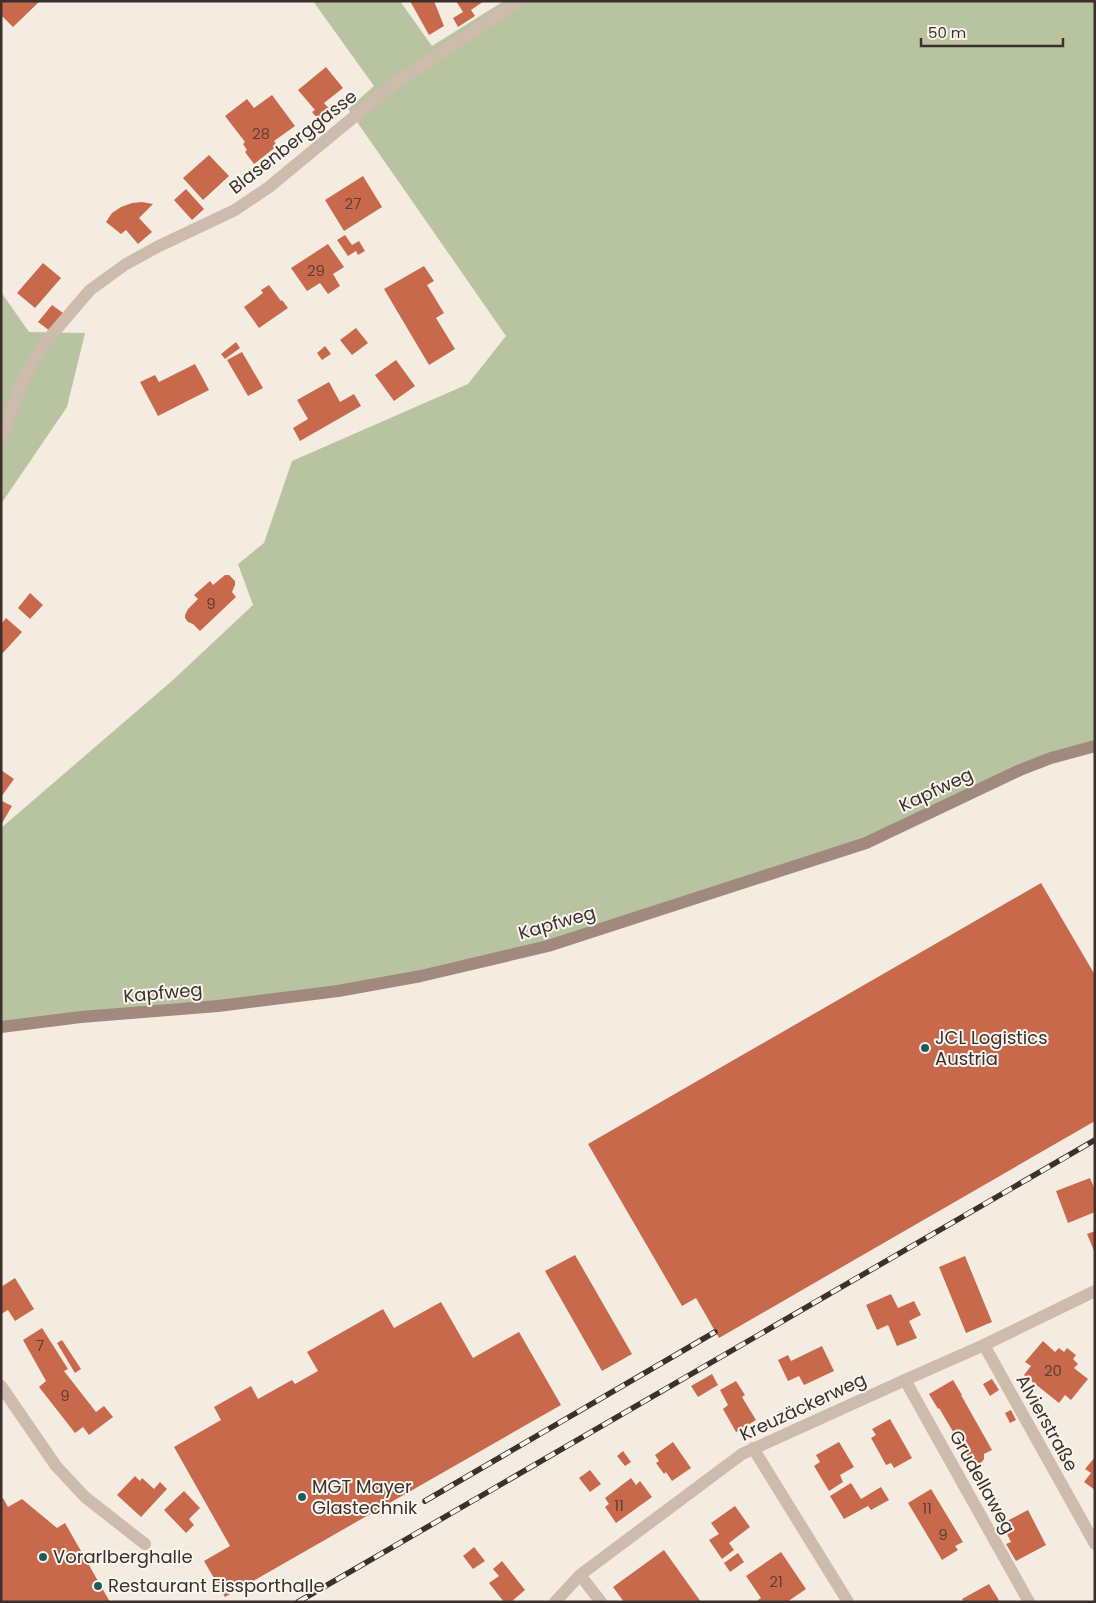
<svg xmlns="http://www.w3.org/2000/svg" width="1096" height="1603" font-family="Poppins,sans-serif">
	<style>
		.green { fill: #b8c4a0 }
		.building { fill: #c8694b }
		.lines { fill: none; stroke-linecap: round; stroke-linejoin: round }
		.street { stroke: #cdbbac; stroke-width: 12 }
		.secondary { stroke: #a18a7d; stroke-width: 12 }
		.rail-casing { stroke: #3b302b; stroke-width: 5.5 }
		.rail { stroke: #fbf5ee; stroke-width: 4; stroke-dasharray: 11; stroke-linecap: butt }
		.poi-dot { fill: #1f5a5e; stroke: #fbf5ee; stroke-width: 2 }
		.labels { text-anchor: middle; stroke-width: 4; stroke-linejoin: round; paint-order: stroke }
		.number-label { font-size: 15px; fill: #5e3e33 }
		.street-label { font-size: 18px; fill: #3b302b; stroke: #fbf5ee }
		.poi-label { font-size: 18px; fill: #3b302b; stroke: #fbf5ee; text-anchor: start }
	</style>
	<rect width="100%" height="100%" fill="#f4ebe1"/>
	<path class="green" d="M 313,1 L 400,1 L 432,46 L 504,1 L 1095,1 L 1095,746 L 1051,758 L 866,843 L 548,946 L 421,976 L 1,1027 L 1,828 L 173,680 L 253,605 L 238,564 L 264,543 L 292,461 L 468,384 L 506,336 L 348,109 L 374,86 Z
		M 1,292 L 29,332 L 85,333 L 67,407 L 1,504 Z"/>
	<path class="building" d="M 1,1 L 40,1 L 13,27 L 1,15 Z
		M 410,1 L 434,1 L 444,26 L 429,35 Z
		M 456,1 L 484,1 L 471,10 L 475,16 L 458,27 L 453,18 L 463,12 Z
		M 326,67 L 343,88 L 324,103 L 331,111 L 320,121 L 312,112 L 315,110 L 298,90 Z
		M 272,95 L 295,126 L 274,141 L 277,146 L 254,164 L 245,152 L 247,150 L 243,144 L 245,142 L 225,116 L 247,99 L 254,108 Z
		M 209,155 L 229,176 L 203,200 L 183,178 Z
		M 363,176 L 382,207 L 344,231 L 325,200 Z
		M 186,189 L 204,209 L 192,220 L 174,200 Z
		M 142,202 L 153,204 L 139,218 L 152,232 L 138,244 L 126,230 L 121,234 L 106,222 L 112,213 L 121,207 L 132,203 Z
		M 345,235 L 352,245 L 359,241 L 365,251 L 358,255 L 356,251 L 348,256 L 337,240 Z
		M 328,244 L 344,267 L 333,274 L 340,286 L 328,294 L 320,283 L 307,291 L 291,268 Z
		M 43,263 L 61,278 L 35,308 L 17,293 Z
		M 424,266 L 434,281 L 427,285 L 444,313 L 436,318 L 455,349 L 429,365 L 384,289 Z
		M 269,285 L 281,301 L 282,300 L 288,308 L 259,328 L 244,307 L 263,293 L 261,290 Z
		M 52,305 L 63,313 L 50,331 L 38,322 Z
		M 356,328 L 368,343 L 352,355 L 340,340 Z
		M 236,342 L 240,348 L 225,359 L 221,354 Z
		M 325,346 L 331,354 L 322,360 L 317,353 Z
		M 242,352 L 263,388 L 248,396 L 227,360 Z
		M 396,360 L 415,386 L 394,401 L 375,375 Z
		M 195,364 L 209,390 L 158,416 L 140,382 L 155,375 L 159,382 Z
		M 329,382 L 340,402 L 354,394 L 361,406 L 300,441 L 293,428 L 308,419 L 297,400 Z
		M 225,575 L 229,575 L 235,581 L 235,585 L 232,592 L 236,597 L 200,631 L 193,624 L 188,622 L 185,618 L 185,615 L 188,609 L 198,599 L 194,595 L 210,581 L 213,585 Z
		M 30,593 L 43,605 L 30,619 L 18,608 Z
		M 6,618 L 22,632 L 1,655 L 1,624 Z
		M 1,770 L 14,779 L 1,797 Z
		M 2,801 L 12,806 L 1,825 L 1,804 Z
		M 1041,883 L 1095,975 L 1095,1121 L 719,1338 L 696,1298 L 682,1306 L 588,1144 Z
		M 1090,1178 L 1095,1190 L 1095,1212 L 1068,1223 L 1056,1191 Z
		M 1095,1231 L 1095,1253 L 1087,1234 Z
		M 575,1255 L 632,1354 L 602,1371 L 545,1271 Z
		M 965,1256 L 992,1322 L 966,1333 L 939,1267 Z
		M 15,1278 L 34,1309 L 15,1321 L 8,1310 L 1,1314 L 1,1287 Z
		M 891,1294 L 898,1308 L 914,1301 L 921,1315 L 909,1321 L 917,1338 L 897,1346 L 888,1325 L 877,1330 L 866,1305 Z
		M 441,1302 L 473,1358 L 519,1332 L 561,1405 L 225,1597 L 204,1561 L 230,1546 L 174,1447 L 221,1420 L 214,1407 L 251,1386 L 258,1399 L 292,1380 L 295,1384 L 318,1371 L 307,1352 L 383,1309 L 394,1328 Z
		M 42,1328 L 68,1369 L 64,1371 L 96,1412 L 104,1406 L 113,1417 L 89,1435 L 83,1427 L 75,1433 L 39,1387 L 46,1381 L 23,1340 Z
		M 62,1340 L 81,1369 L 75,1373 L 57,1343 Z
		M 1043,1341 L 1055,1352 L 1059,1348 L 1064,1352 L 1067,1348 L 1076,1355 L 1073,1359 L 1078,1364 L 1074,1368 L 1088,1379 L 1071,1400 L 1065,1395 L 1059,1403 L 1024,1375 L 1031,1366 L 1025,1362 Z
		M 822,1346 L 834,1371 L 804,1385 L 799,1376 L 788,1381 L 778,1360 L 788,1355 L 791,1361 Z
		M 712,1374 L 718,1385 L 698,1397 L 691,1386 Z
		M 992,1379 L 999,1390 L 990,1396 L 983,1384 Z
		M 953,1380 L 962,1395 L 961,1395 L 992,1450 L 984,1454 L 984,1459 L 981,1463 L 977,1463 L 974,1460 L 971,1462 L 939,1408 L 938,1409 L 929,1394 Z
		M 736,1381 L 745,1395 L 742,1397 L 756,1420 L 736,1432 L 723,1409 L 728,1405 L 720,1390 Z
		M 1011,1410 L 1016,1420 L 1010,1423 L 1005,1413 Z
		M 890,1419 L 912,1458 L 894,1468 L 891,1463 L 886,1465 L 871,1438 L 876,1435 L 872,1429 Z
		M 673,1442 L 691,1468 L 672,1481 L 666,1472 L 664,1474 L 656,1463 L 659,1461 L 655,1455 Z
		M 839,1442 L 854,1467 L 840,1475 L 843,1482 L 829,1491 L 814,1466 L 820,1462 L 816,1455 Z
		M 623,1451 L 631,1462 L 625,1466 L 617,1456 Z
		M 1095,1457 L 1095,1490 L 1084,1482 L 1091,1473 L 1085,1469 Z
		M 590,1470 L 601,1484 L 590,1492 L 579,1478 Z
		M 135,1476 L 140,1481 L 142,1478 L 154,1489 L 160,1482 L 167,1489 L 141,1517 L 117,1495 Z
		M 631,1478 L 636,1485 L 640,1481 L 652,1497 L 616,1523 L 605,1507 L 609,1504 L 605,1498 Z
		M 851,1483 L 861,1499 L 881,1487 L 889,1500 L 871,1510 L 868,1506 L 844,1519 L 830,1496 Z
		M 931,1489 L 963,1542 L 955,1546 L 958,1550 L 942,1560 L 908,1503 Z
		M 184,1491 L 200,1508 L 189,1519 L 194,1525 L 186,1533 L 164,1510 Z
		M 3,1498 L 8,1507 L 22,1499 L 57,1528 L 65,1523 L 110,1602 L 1,1602 L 1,1500 Z
		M 735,1506 L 750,1527 L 729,1543 L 734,1550 L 722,1559 L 709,1540 L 719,1534 L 711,1523 Z
		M 1028,1510 L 1046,1545 L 1016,1561 L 1006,1544 L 1011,1542 L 1005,1530 L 1010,1527 L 1007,1521 Z
		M 474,1547 L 485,1561 L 473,1569 L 463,1556 Z
		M 664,1550 L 701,1602 L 624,1602 L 613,1587 Z
		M 781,1552 L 806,1589 L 787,1602 L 759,1602 L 758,1600 L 761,1598 L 746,1576 Z
		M 738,1553 L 744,1562 L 730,1572 L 724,1563 Z
		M 502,1561 L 525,1590 L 511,1602 L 504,1602 L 489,1583 L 499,1576 L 493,1569 Z
		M 989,1584 L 1000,1602 L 964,1602 L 962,1599 Z"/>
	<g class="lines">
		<path class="street" d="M 1,439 L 23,379 L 43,345 L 90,290 L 126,264 L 159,246 L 235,210 L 269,187 L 395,83 L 519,1
			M 984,1345 L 1095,1544
			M 905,1380 L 1029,1602
			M 1,1386 L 56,1466 L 85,1497 L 145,1544
			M 753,1448 L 848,1602
			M 580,1575 L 601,1602
			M 555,1602 L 580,1575 L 742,1454 L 905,1380 L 984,1345 L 1095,1291"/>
		<path class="secondary" d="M 1,1027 L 81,1017 L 218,1006 L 338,991 L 421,976 L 548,946 L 866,843 L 1020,770 L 1051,758 L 1095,746"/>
		<g class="rail-casing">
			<path id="rail" d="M 425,1501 L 715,1332
				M 298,1602 L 1095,1140"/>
		</g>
		<use href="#rail" class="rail"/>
	</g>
	<g class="poi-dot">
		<circle cx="925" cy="1048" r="5"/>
		<circle cx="302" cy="1497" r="5"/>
		<circle cx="43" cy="1557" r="5"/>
		<circle cx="98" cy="1586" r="5"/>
	</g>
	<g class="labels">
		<g class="number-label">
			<text x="261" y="139">28</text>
			<text x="353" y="209">27</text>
			<text x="316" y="276">29</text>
			<text x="211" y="609">9</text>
			<text x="40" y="1351">7</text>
			<text x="1053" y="1376">20</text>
			<text x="65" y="1401">9</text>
			<text x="619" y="1511">11</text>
			<text x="927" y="1514">11</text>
			<text x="943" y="1540">9</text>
			<text x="776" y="1587">21</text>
		</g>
		<g class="street-label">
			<text transform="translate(293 142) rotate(-38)" y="6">Blasenberggasse</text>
			<text transform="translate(936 790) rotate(-25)" y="6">Kapfweg</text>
			<text transform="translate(557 923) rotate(-16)" y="6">Kapfweg</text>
			<text transform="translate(163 993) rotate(-5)" y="6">Kapfweg</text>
			<text transform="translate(803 1407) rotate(-25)" y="6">Kreuzäckerweg</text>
			<text transform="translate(1047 1423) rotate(61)" y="6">Alvierstraße</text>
			<text transform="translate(982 1482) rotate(61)" y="6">Grudellaweg</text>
		</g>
		<g class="poi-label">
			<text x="935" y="1044">JCL Logistics<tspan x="935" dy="21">Austria</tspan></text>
			<text x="312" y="1493">MGT Mayer<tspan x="312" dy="21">Glastechnik</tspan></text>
			<text x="53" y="1563">Vorarlberghalle</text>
			<text x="108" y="1592">Restaurant Eissporthalle</text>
		</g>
	</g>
	<rect width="1096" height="1603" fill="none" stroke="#3b302b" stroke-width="5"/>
	<path d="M921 38v8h142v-8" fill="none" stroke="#3b302b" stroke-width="2.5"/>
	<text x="928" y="38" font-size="15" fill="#3b302b" stroke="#fbf5ee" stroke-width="4" paint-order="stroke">50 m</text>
</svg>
